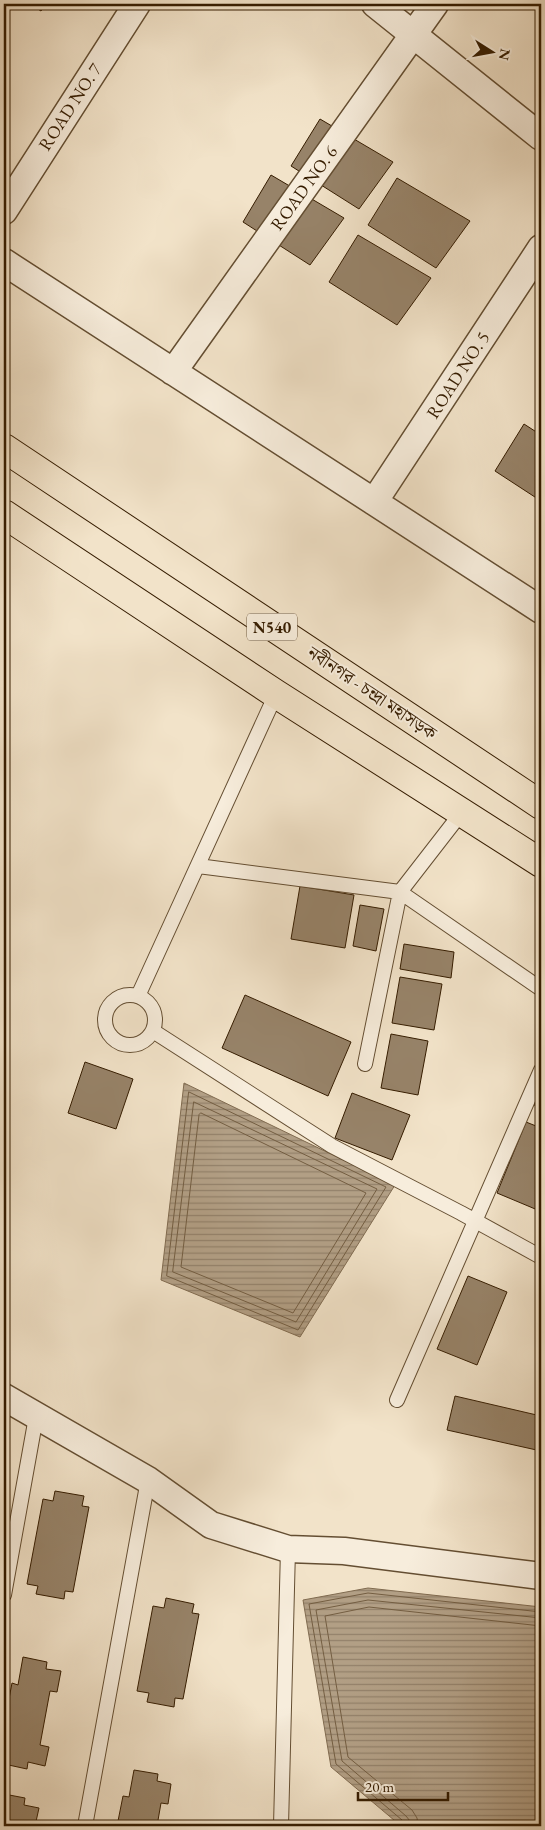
<svg xmlns="http://www.w3.org/2000/svg" width="545" height="1830" font-family="'EB Garamond','Noto Serif Bengali',serif">
	<style>
		.water { fill: url(#water-rules); stroke: #806b50 }
		.lines { fill: none; stroke-linecap: round; stroke-linejoin: round }
		.shore { stroke: #745e42; stroke-width: 1 }
		.building { fill: #978369; stroke: #351c00 }
		.lane-casing { stroke: #644e32; stroke-width: 16 }
		.street-casing { stroke: #644e32; stroke-width: 29 }
		.highway-casing { stroke: #351c00; stroke-width: 30 }
		.lane { stroke: #f7eddc; stroke-width: 14 }
		.street { stroke: #f7eddc; stroke-width: 26 }
		.highway { stroke: #f2e3c9; stroke-width: 28 }
		.labels { text-anchor: middle; stroke-width: 4; stroke-linejoin: round; paint-order: stroke }
		.shield { fill: #f7eddc; stroke: #6f5b42; stroke-width: 1 }
		.shield-label { font-size: 16px; font-weight: bold; fill: #351c00 }
		.street-label { font-size: 18px; fill: #351c00; stroke: #f7eddc }
	</style>
	<defs>
		<pattern id="water-rules" width="6" height="5" patternUnits="userSpaceOnUse" patternTransform="scale(1.25)"><rect width="6" height="5" fill="#b29f85"/><path d="M0 2.5h6" fill="none" stroke="#92816a"/></pattern>
	</defs>
	<rect width="100%" height="100%" fill="#f2e3c9"/>
	<filter id="stains"><feTurbulence type="fractalNoise" baseFrequency=".004" numOctaves="4"/><feColorMatrix values="0 0 0 0 .2 0 0 0 0 .09 0 0 0 0 .02 0 0 0 .5 -.17"/></filter>
	<radialGradient id="worn" r=".72"><stop offset=".6" stop-color="#630" stop-opacity="0"/><stop offset="1" stop-color="#630" stop-opacity=".3"/></radialGradient>
	<path class="water" d="M 184,1083 L 395,1185 L 300,1337 L 161,1280 Z
		M 368,1588 L 541,1607 L 541,1826 L 401,1826 L 331,1767 L 303,1600 Z"/>
	<g class="lines">
		<path class="shore" d="M 189,1092 L 386,1187 L 298,1330 L 167,1276 Z
			M 194,1102 L 377,1189 L 296,1322 L 173,1272 Z
			M 201,1113 L 366,1193 L 293,1313 L 181,1267 L 199,1115 Z
			M 404,1826 L 402,1820 L 336,1764 L 309,1604 L 368,1593 L 541,1612
			M 410,1826 L 410,1821 L 406,1816 L 342,1761 L 316,1610 L 368,1600 L 541,1618
			M 418,1826 L 417,1818 L 412,1810 L 348,1757 L 325,1616 L 369,1607 L 541,1626"/>
	</g>
	<path class="building" d="M 30,4 L 46,4 L 41,11 Z
		M 320,119 L 393,162 L 359,209 L 291,166 Z
		M 271,175 L 344,218 L 310,265 L 243,222 Z
		M 397,178 L 470,221 L 436,268 L 368,225 Z
		M 358,235 L 431,278 L 397,325 L 329,282 Z
		M 524,424 L 541,435 L 541,501 L 495,471 Z
		M 300,886 L 354,895 L 345,948 L 291,939 Z
		M 360,905 L 384,909 L 376,951 L 353,946 Z
		M 404,944 L 454,952 L 451,978 L 400,969 Z
		M 400,977 L 442,984 L 434,1030 L 392,1023 Z
		M 245,995 L 351,1042 L 328,1096 L 222,1048 Z
		M 391,1034 L 428,1041 L 418,1095 L 381,1088 Z
		M 85,1062 L 133,1079 L 116,1129 L 68,1113 Z
		M 541,1077 L 541,1108 L 530,1103 Z
		M 352,1093 L 410,1115 L 392,1160 L 335,1138 Z
		M 526,1122 L 541,1128 L 540,1211 L 497,1193 Z
		M 468,1276 L 507,1292 L 477,1365 L 437,1349 Z
		M 455,1396 L 541,1416 L 541,1451 L 447,1430 Z
		M 55,1491 L 84,1496 L 82,1506 L 89,1507 L 73,1592 L 65,1591 L 64,1599 L 36,1594 L 38,1586 L 27,1584 L 43,1499 L 53,1501 Z
		M 166,1598 L 194,1604 L 192,1613 L 199,1614 L 183,1699 L 175,1698 L 174,1707 L 147,1702 L 149,1693 L 137,1691 L 153,1606 L 164,1608 Z
		M 23,1657 L 47,1662 L 46,1669 L 61,1671 L 57,1692 L 50,1691 L 40,1745 L 49,1747 L 45,1766 L 28,1762 L 27,1769 L 4,1764 L 9,1732 L 4,1731 L 4,1725 L 12,1683 L 18,1685 Z
		M 134,1770 L 158,1774 L 157,1781 L 171,1784 L 168,1804 L 161,1803 L 157,1826 L 117,1826 L 123,1796 L 129,1797 Z
		M 4,1794 L 25,1798 L 24,1805 L 39,1808 L 35,1826 L 4,1826 Z"/>
	<g class="lines">
		<g class="lane-casing">
			<path id="lane" d="M 462,812 L 400,892 L 541,989
				M 198,866 L 400,892 L 365,1064
				M105 1020a25 25 0 1 1 50 0a25 25 0 1 1-50 0Z
				M 138,996 L 276,694
				M 153,1031 L 332,1146 L 461,1213 L 541,1257
				M 397,1400 L 541,1070
				M 4,1595 L 36,1417
				M 85,1826 L 148,1480
				M 281,1826 L 288,1549"/>
		</g>
		<g class="street-casing">
			<path id="street" d="M 375,4 L 541,137
				M 4,211 L 137,4
				M 4,262 L 541,610
				M 173,372 L 435,4
				M 374,502 L 541,248
				M 4,1397 L 148,1480 L 211,1525 L 288,1549 L 344,1551 L 541,1576"/>
		</g>
		<g class="highway-casing">
			<path id="highway" d="M 4,448 L 541,805
				M 4,514 L 276,694 L 541,863"/>
		</g>
		<use href="#lane" class="lane"/>
		<use href="#street" class="street"/>
		<use href="#highway" class="highway"/>
	</g>
	<g class="labels">
		<rect class="shield" x="247" y="613.5" width="50" height="27" rx="4"/>
		<g class="shield-label">
			<text x="272" y="633">N540</text>
		</g>
		<g class="street-label">
			<text transform="translate(70 107) rotate(-57)" y="6">ROAD NO. 7</text>
			<text transform="translate(304 188) rotate(-54)" y="6">ROAD NO. 6</text>
			<text transform="translate(458 375) rotate(-57)" y="6">ROAD NO. 5</text>
			<text transform="translate(372 693) rotate(34)" y="6">নবীনগর - চন্দ্রা মহাসড়ক</text>
		</g>
	</g>
	<rect width="545" height="1830" fill="none" stroke="#f2e3c9" stroke-width="20"/>
	<rect x="5" y="5" width="535" height="1820" fill="none" stroke="#351c00" stroke-width="2.5"/>
	<rect x="10" y="10" width="525" height="1810" fill="none" stroke="#351c00"/>
	<g transform="translate(492 52) rotate(101)" stroke="#f7eddc" stroke-width="4" paint-order="stroke">
	<path d="M0-4L9 19L0 12L-9 19Z" fill="#351c00"/>
	<text y="-8" font-size="14" font-weight="bold" text-anchor="middle" fill="#351c00">N</text>
	</g>
	<path d="M358 1792v8h90v-8" fill="none" stroke="#351c00" stroke-width="2.5"/>
	<text x="365" y="1792" font-size="15" fill="#351c00" stroke="#f7eddc" stroke-width="4" paint-order="stroke">20 m</text>
	<rect width="100%" height="100%" filter="url(#stains)"/>
	<rect width="100%" height="100%" fill="url(#worn)"/>
</svg>
